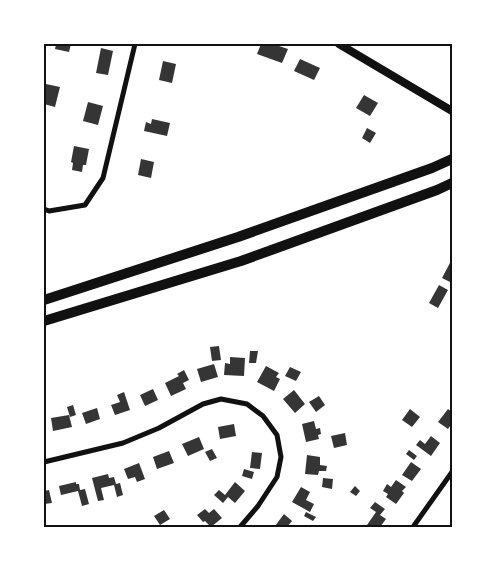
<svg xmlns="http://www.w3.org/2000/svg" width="496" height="571" font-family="'Nunito Sans',sans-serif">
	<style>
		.building { fill: #353535 }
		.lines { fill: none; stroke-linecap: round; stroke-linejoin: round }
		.minor { stroke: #111; stroke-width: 5 }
		.secondary { stroke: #111; stroke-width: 8 }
		.motorway { stroke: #111; stroke-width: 10 }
		.neatline { fill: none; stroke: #111; stroke-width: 2 }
	</style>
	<rect width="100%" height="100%" fill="#fff"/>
	<path class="building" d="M 56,44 L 71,44 L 69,52 L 55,49 Z
		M 261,44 L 273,44 L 288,49 L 282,63 L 257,54 Z
		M 101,48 L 113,51 L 108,75 L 96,73 Z
		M 300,59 L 320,68 L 314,80 L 294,71 Z
		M 163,61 L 176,64 L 172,83 L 159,80 Z
		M 46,84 L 60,87 L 55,107 L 44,104 Z
		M 364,95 L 378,103 L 370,116 L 356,108 Z
		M 88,102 L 103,106 L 98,125 L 83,121 Z
		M 152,119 L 170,123 L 167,136 L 144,131 L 146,122 L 151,124 Z
		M 367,128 L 376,133 L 370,143 L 362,138 Z
		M 74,146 L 89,149 L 86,165 L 83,165 L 82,172 L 72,170 L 73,163 L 71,162 Z
		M 141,159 L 154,162 L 151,178 L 138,175 Z
		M 452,259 L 452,283 L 442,278 Z
		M 439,285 L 448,290 L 438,308 L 429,303 Z
		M 219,346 L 221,360 L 212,361 L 210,347 Z
		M 250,351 L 258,351 L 256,363 L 249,363 Z
		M 230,357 L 245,358 L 244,376 L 224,375 L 225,363 L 230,364 Z
		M 214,364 L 218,377 L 201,382 L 197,369 Z
		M 266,366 L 279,373 L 276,377 L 280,379 L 274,391 L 257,382 Z
		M 290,367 L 301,372 L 296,381 L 285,376 Z
		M 184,370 L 189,380 L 183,383 L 186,389 L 171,396 L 165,383 L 179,376 L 177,374 Z
		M 153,389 L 158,400 L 145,406 L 140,395 Z
		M 294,390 L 305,404 L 295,413 L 283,399 Z
		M 124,392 L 130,410 L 115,415 L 111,405 L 120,402 L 117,395 Z
		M 319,396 L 325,405 L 316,412 L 309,402 Z
		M 73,405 L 76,415 L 70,417 L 67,407 Z
		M 97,408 L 100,419 L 86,424 L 82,413 Z
		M 410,409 L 420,417 L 412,427 L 402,420 Z
		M 448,409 L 452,412 L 452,423 L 448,429 L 438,422 Z
		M 69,415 L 72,427 L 53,431 L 51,418 Z
		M 314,421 L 316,429 L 320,428 L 321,434 L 318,435 L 319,439 L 306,442 L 302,424 Z
		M 234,424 L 236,436 L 220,439 L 218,427 Z
		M 345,433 L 347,445 L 334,448 L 331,436 Z
		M 431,436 L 440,443 L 431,456 L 416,445 L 420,440 L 425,444 Z
		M 199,437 L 204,449 L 188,456 L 182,444 Z
		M 212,449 L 217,458 L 210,461 L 205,452 Z
		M 409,450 L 417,456 L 414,460 L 406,454 Z
		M 169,451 L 174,463 L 157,469 L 153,457 Z
		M 252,452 L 262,453 L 260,469 L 250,468 Z
		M 307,455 L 320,457 L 320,465 L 327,466 L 326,471 L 319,471 L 318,475 L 305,474 Z
		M 411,462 L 421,469 L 412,481 L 402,475 Z
		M 139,463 L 145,479 L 137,482 L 135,477 L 128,479 L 124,469 Z
		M 244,469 L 254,472 L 252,479 L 242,476 Z
		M 108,474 L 109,478 L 114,477 L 116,484 L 120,483 L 123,495 L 117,497 L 114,485 L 101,488 L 104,500 L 98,501 L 92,478 Z
		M 323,478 L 333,479 L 332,489 L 322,487 Z
		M 396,480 L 406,487 L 402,491 L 404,493 L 396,504 L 386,497 L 388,494 L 383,491 L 387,484 L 391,487 Z
		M 76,482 L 76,484 L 79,484 L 80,490 L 85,489 L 89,504 L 82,506 L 78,491 L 61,495 L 59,486 Z
		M 235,482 L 245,491 L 235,503 L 228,497 L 223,503 L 214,495 L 219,490 L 225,495 Z
		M 355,486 L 360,491 L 356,496 L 350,492 Z
		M 301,487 L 310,492 L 306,500 L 314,504 L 310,512 L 292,502 Z
		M 49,490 L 52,503 L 44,504 L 44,491 Z
		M 375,502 L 385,509 L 380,515 L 386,519 L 380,527 L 369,527 L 367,525 L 376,512 L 370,508 Z
		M 205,509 L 209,513 L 214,509 L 222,518 L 211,527 L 205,521 L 203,522 L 197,515 Z
		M 164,510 L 170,519 L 160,525 L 154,516 Z
		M 306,512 L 316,517 L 313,521 L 304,516 Z
		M 284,514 L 292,521 L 287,527 L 276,527 L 275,526 Z"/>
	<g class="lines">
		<path class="minor" d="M 44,209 L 49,211 L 85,205 L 103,178 L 135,44
			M 44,462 L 123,443 L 159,428 L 203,404 L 221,399 L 247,404 L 263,416 L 277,435 L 281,457 L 277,477 L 258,506 L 240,527
			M 413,527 L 452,472"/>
		<path class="secondary" d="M 339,44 L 452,111"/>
		<path class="motorway" d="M 44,300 L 238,237 L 432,168 L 452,159
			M 44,321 L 241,261 L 437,190 L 452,183"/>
	</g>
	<rect width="496" height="571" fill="none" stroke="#ffffff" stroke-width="90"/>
	<rect x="45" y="45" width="406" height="481" class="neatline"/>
</svg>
